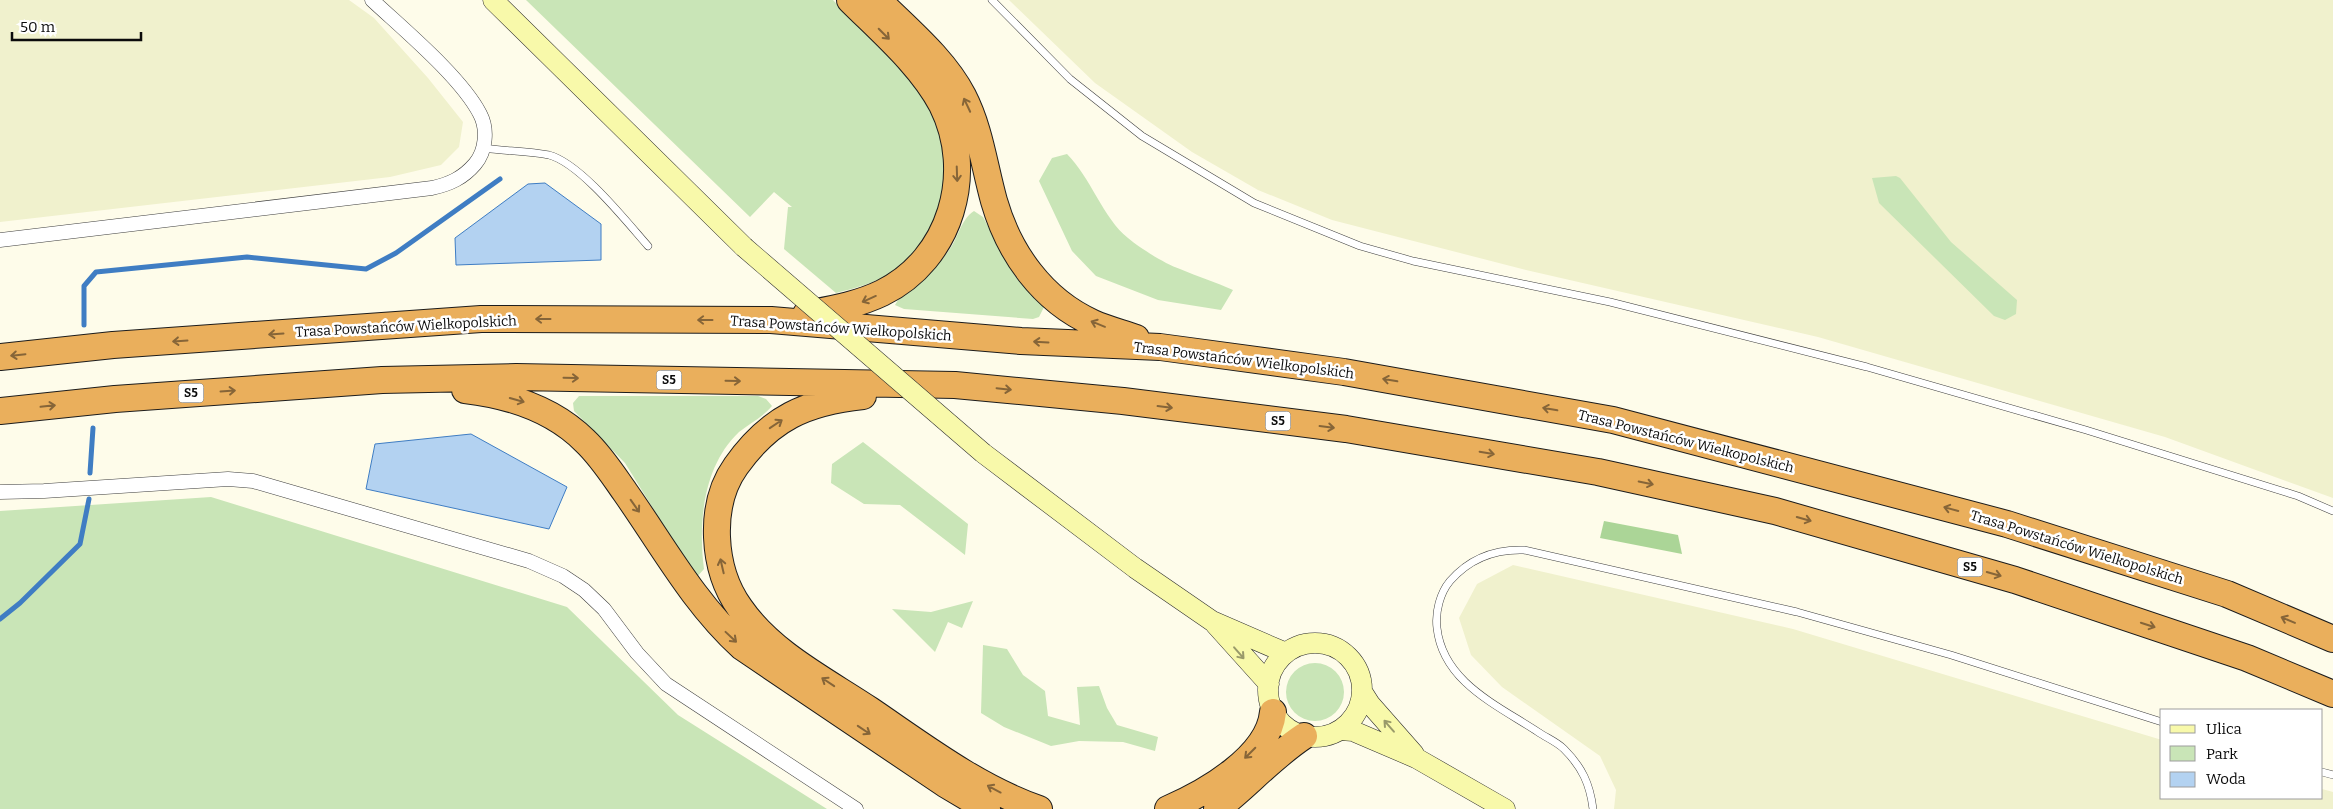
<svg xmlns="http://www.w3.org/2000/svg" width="2333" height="809" font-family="Bitter,serif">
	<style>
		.farmland { fill: #f0f1cd }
		.green { fill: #c9e5b7 }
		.forest { fill: #abd597 }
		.water { fill: #b3d2f1; stroke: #3f7dc3 }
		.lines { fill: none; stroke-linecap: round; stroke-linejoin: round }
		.stream { stroke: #3f7dc3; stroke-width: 5 }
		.service-casing { stroke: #3e3e3e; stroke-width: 8 }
		.minor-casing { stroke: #3e3e3e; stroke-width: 15 }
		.secondary-casing { stroke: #2d2d2d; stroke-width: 21 }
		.motorway-casing { stroke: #1c1c1c; stroke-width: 28 }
		.service { stroke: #fff; stroke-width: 7 }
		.minor { stroke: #fff; stroke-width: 14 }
		.secondary { stroke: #f8f9aa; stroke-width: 20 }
		.motorway { stroke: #eaaf5c; stroke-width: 26 }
		.secondary-bridge-casing { stroke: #2d2d2d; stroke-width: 21; stroke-linecap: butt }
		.secondary-bridge { stroke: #f8f9aa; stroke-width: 20 }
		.oneway { stroke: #866538 }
		.oneway2 { stroke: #999a6a }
		.labels { text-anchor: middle; stroke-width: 5; stroke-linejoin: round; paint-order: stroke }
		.shield { fill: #fff; stroke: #545454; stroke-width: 1 }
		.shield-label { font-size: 12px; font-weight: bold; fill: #0b0b0b }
		.street-label { font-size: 14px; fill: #0b0b0b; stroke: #fff }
	</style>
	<rect width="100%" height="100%" fill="#fefcea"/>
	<path class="farmland" d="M 0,0 L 349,0 L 374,18 L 428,78 L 463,122 L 459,147 L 441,165 L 390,177 L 0,222 Z
		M 1009,0 L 2333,0 L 2333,498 L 2165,437 L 1818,337 L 1526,270 L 1332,220 L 1258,190 L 1192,152 L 1095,83 Z
		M 1513,565 L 1793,629 L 2162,740 L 2162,798 L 2322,798 L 2322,789 L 2333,792 L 2333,809 L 1614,809 L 1616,790 L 1600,756 L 1502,687 L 1471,655 L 1459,618 L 1477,584 Z"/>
	<path class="green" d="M 526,0 L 833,0 C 863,32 920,82 936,121 C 958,171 937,242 892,272 C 875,283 856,288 836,293 L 784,249 L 788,207 L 792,207 L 774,192 L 750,217 Z
		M 1067,154 C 1091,178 1103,218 1128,238 C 1140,248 1165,264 1180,269 C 1198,277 1216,282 1233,290 L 1221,310 L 1158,300 L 1096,276 L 1072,251 L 1039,181 L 1052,158 Z
		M 1896,176 L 1900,178 L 1951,242 L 2017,300 L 2016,314 L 2005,320 L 1994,316 L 1879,203 L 1872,178 Z
		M 974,211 L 983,217 L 1015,276 L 1045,305 L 1039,317 L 1033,319 L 904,309 L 895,305 L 898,300 C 916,286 933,271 947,253 C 958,240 960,220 974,211 Z
		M 579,396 L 758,396 L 766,399 L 772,406 C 763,417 750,423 739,432 C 703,466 698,523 704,569 L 696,578 L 625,463 L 574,411 L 573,403 Z
		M 863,442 L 968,524 L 965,555 L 900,505 L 864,504 L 831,483 L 832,464 Z
		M 211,497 L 567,607 L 678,715 L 827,809 L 0,809 L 0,511 Z
		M 973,601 L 962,628 L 948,622 L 935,652 L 892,609 L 931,612 Z
		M 983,645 L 1007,649 L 1023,675 L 1045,691 L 1048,716 L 1080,725 L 1077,687 L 1099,686 L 1107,708 L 1117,725 L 1158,737 L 1155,751 L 1123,742 L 1079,741 L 1051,746 L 1004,727 L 981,713 Z
		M1286 692a29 29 0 1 1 58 0a29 29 0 1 1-58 0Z"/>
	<path class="forest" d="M 1604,521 L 1678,535 L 1682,554 L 1600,538 Z"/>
	<path class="water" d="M 545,183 L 601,224 L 601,260 L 456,265 L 455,238 L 528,184 Z
		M 471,434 L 567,487 L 549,529 L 366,489 L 375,444 Z"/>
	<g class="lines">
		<path class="stream" d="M 84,325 L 84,286 L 96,272 L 247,257 L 366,269 L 396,253 L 500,179
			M 90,473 L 93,428
			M 0,619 L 20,603 L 80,544 L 89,499"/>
		<g class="service-casing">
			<path id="service" d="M 992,0 L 1070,79 L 1142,136 L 1254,203 L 1360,246 L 1413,261 L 1610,302 L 1867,367 L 2086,430 L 2298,496 L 2333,511
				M 483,148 C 504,151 528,151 549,155 C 580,163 626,221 648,246
				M 2322,772 L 2333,775
				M 1593,809 C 1590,784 1582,767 1564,749 C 1557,742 1547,738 1538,732 C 1497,705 1443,682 1437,628 C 1435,612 1440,593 1450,581 C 1470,558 1494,549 1524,550 L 1797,612 L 1951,655 L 2162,722"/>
		</g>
		<g class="minor-casing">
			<path id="minor" d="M 0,240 L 432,188 C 450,184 463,178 475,164 C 486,151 488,129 480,114 C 461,77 403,29 372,0
				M 0,492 L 44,491 L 228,479 L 253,481 L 529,561 L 563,576 L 584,590 L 604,609 L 637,653 L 666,684 L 856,809"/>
		</g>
		<g class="secondary-casing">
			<path id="secondary" d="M 493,0 L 744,247
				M 983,453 L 1135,568 L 1212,621 L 1286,653
				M 1215,624 L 1269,684
				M1268 690a47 47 0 1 1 94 0a47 47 0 1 1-94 0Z
				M 1363,693 L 1370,704 L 1414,754
				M 1340,730 L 1353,731 L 1416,758 L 1505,809"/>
		</g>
		<g class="motorway-casing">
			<path id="motorway" d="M 878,0 C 907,29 944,59 963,96 C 980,129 984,165 994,201 C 1009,253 1042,300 1093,323 C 1107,329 1122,333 1136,338
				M 806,314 C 832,309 857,305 882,293 C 951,259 976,173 942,105 C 921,65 881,31 850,0
				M 0,357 L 113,345 L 481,319 L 771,320 L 1021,341 L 1160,347 L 1344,372 L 1613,420 L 2007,524 L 2227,594 L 2333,639
				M 465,390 C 508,395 553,409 585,441 C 601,456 613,475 625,492 C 663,546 693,602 742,647 L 945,784 L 987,809
				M 863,396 C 806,402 770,418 736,466 C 708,505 712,569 740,608 C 771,653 825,680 870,710 C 923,746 978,788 1039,809
				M 0,411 L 115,399 L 382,380 L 516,377 L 955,385 L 1123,401 L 1346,429 L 1598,472 L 1775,511 L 2015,580 L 2247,658 L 2333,694
				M 1168,809 C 1205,793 1269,757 1273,712
				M 1217,809 C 1247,786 1272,757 1304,736"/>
		</g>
		<use href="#service" class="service"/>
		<use href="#minor" class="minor"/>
		<use href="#secondary" class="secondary"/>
		<use href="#motorway" class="motorway"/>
		<g class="secondary-bridge-casing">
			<path id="secondary-bridge" d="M 744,247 L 983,453"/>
		</g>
		<use href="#secondary-bridge" class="secondary-bridge"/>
	</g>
	<defs><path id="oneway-shaft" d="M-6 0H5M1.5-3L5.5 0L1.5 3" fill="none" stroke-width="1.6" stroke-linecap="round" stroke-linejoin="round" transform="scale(1.25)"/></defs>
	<g class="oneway">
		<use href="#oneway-shaft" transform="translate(884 34) rotate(45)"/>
		<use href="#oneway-shaft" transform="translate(967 105) rotate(-115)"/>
		<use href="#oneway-shaft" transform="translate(957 174) rotate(88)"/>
		<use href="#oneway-shaft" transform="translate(869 299) rotate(156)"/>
		<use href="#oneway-shaft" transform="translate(543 319) rotate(-180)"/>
		<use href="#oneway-shaft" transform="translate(705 320) rotate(-180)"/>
		<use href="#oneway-shaft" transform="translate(1098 324) rotate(-158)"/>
		<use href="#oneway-shaft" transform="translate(276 334) rotate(176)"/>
		<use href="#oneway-shaft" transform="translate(180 341) rotate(176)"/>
		<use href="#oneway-shaft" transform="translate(1041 342) rotate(-177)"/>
		<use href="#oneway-shaft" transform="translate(18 355) rotate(174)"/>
		<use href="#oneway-shaft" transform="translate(571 378) rotate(1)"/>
		<use href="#oneway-shaft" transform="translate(1390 380) rotate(-170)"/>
		<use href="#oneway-shaft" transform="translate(733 381) rotate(1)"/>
		<use href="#oneway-shaft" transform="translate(1004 389) rotate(6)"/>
		<use href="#oneway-shaft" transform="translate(228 391) rotate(-4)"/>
		<use href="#oneway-shaft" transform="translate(517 400) rotate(16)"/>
		<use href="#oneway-shaft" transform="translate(48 406) rotate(-6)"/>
		<use href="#oneway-shaft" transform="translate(1165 407) rotate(7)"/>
		<use href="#oneway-shaft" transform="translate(1550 409) rotate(-170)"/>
		<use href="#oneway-shaft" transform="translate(776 424) rotate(-34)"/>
		<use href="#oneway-shaft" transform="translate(1327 427) rotate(7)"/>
		<use href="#oneway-shaft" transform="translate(1487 453) rotate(10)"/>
		<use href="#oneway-shaft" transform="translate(1646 483) rotate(12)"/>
		<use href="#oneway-shaft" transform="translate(635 506) rotate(55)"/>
		<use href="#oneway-shaft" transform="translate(1951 509) rotate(-165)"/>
		<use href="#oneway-shaft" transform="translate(1804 519) rotate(16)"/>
		<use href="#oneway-shaft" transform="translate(722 566) rotate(-103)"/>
		<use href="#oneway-shaft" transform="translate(1994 574) rotate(16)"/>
		<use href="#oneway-shaft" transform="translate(2288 620) rotate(-157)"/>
		<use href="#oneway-shaft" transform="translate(2148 625) rotate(18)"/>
		<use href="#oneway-shaft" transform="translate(731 637) rotate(43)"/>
		<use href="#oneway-shaft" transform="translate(828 682) rotate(-146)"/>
		<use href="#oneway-shaft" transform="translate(864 730) rotate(34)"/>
		<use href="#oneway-shaft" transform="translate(1250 753) rotate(135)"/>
		<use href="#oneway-shaft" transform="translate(994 789) rotate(-152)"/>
	</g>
	<g class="oneway2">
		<use href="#oneway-shaft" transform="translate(1239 653) rotate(49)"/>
		<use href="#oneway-shaft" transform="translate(1389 726) rotate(-131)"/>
	</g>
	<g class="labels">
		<g class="shield">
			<rect x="656.5" y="370.5" width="25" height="19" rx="4"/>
			<rect x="178.5" y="383.5" width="25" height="19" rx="4"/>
			<rect x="1265.5" y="411.5" width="25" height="19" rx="4"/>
			<rect x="1957.5" y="557.5" width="25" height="19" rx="4"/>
		</g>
		<g class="shield-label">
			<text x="669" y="384">S5</text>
			<text x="191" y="397">S5</text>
			<text x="1278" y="425">S5</text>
			<text x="1970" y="571">S5</text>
		</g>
		<g class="street-label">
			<text transform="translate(406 326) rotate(-3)" y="5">Trasa Powstańców Wielkopolskich</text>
			<text transform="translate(841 328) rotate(4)" y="5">Trasa Powstańców Wielkopolskich</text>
			<text transform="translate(1244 360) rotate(7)" y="5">Trasa Powstańców Wielkopolskich</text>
			<text transform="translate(1686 441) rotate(14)" y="5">Trasa Powstańców Wielkopolskich</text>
			<text transform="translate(2077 547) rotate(17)" y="5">Trasa Powstańców Wielkopolskich</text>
		</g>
	</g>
	<rect x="2160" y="709" width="162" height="90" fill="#ffffff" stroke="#9d9d9d"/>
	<rect x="2170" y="725" width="25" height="8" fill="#f8f9aa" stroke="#9d9d9d"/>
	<text x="2206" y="734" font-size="15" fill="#0b0b0b">Ulica</text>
	<rect x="2170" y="746" width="25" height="15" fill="#c9e5b7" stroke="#9d9d9d"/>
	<text x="2206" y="759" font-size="15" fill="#0b0b0b">Park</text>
	<rect x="2170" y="772" width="25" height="15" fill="#b3d2f1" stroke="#9d9d9d"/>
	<text x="2206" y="784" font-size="15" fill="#0b0b0b">Woda</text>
	<path d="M12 32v8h129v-8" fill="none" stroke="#0b0b0b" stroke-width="2.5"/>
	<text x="20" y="32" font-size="15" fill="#0b0b0b" stroke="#ffffff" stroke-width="4" paint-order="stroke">50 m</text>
</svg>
